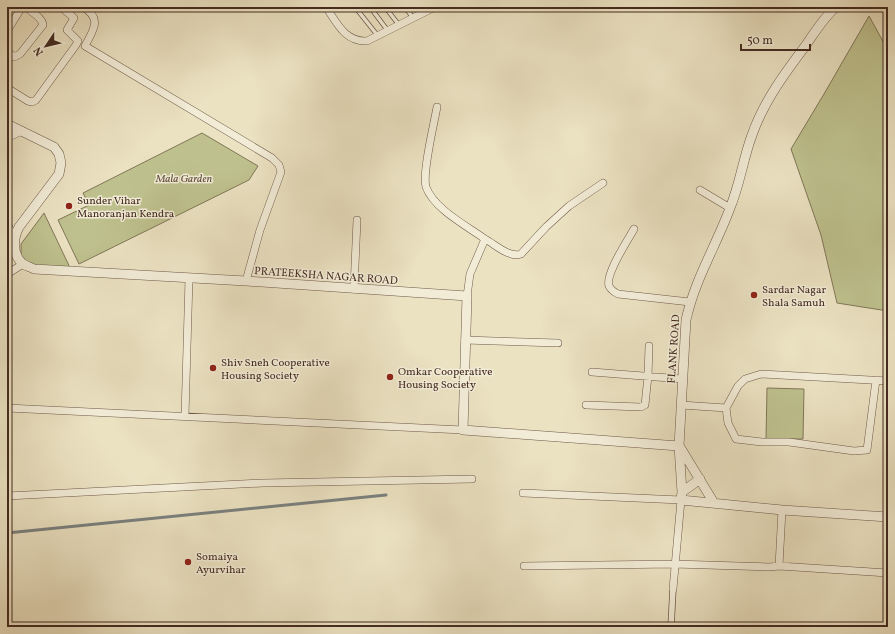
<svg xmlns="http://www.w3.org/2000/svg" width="895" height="634" font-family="Vollkorn,serif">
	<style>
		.green { fill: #bec18e; stroke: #817658 }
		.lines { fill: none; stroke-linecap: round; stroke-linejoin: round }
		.stream { stroke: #7a817f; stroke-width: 3 }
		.service-casing { stroke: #6e5949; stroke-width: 5 }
		.pedestrian-casing { stroke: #6e5949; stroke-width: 7 }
		.minor-casing { stroke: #6e5949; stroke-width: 8 }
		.tertiary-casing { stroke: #6e5949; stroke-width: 10 }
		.service { stroke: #f2ecd7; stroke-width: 3.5 }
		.pedestrian { stroke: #f2ecd7; stroke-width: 5.5 }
		.minor { stroke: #f2ecd7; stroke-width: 7 }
		.tertiary { stroke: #f2ecd7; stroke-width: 9 }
		.poi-dot { fill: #8f2418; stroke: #f2ecd7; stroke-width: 1.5 }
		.labels { text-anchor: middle; stroke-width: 3; stroke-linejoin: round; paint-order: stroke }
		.park-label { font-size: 11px; font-style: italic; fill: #5c4937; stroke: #f2ecd7 }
		.poi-label { font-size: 11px; fill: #442b21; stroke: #f2ecd7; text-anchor: start }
		.street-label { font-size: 11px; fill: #442b21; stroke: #f2ecd7 }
	</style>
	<rect width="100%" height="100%" fill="#ebe2c2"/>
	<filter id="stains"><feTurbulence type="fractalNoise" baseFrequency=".005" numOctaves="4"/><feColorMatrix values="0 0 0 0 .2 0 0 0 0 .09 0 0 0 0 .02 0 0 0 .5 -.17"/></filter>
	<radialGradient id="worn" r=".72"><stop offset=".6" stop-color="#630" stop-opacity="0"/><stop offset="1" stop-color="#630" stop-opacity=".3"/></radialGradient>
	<path class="green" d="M 869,16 L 885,45 L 888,47 L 888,146 L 884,159 L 888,170 L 888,311 L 837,303 L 821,235 L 791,149 L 824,94 Z
		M 202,133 L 258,166 L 249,180 L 79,264 L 58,220 L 89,205 L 83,193 Z
		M 44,213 L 73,274 L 32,270 L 21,255 L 21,244 Z
		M 767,388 L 804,389 L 803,439 L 766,439 Z"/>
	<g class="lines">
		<path class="stream" d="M 7,533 L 386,495"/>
		<g class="service-casing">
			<path id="service" d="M 355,7 L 378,36
				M 370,7 L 388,31
				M 385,7 L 399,25
				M 405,7 L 413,18"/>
		</g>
		<g class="pedestrian-casing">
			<path id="pedestrian" d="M 671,627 L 673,589"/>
		</g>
		<g class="minor-casing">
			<path id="minor" d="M 83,7 C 103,19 93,30 85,46 L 272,158 L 279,165 L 281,172 L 260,230 L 246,281
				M 326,7 C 337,23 345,42 367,41 L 435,7
				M 7,31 L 22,7
				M 7,51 L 14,57 L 20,54 L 43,25 C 42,17 31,12 26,7
				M 7,88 L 28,101 L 32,102 L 36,100 L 76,45 L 78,41 L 67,30 L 74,18 L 61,7
				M 437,107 C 434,124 422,173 426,187 C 434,209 467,226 485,239 L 470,274 L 467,296
				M 7,138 L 22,131
				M 700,190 L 730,208
				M 7,223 L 11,232
				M 634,229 C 628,240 605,274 609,286 C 611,290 614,292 618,294 L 690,302
				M 485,239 C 496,245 509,258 521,254 L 546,227 L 569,206 L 603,183
				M 7,274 L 23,264
				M 354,289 L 357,220
				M 465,340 L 558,343
				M 592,372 L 682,379
				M 876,380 L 867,450 L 854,451 L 789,442 L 762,442 L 736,439 L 728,423 L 726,408 L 738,386 L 745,379 L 761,374 L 888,381
				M 586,405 L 641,407 L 645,405 L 648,376 L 649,346
				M 681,405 L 726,408
				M 7,408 L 463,430
				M 185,416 L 189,279
				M 523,493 L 681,500 L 673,589
				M 7,496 L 263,483 L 472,479
				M 782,510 L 779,566 L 888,573
				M 524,566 L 674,564 L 769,567 L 779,566"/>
		</g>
		<g class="tertiary-casing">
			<path id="tertiary" d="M 836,7 C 824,17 815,32 806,45 C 785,73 764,101 752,135 C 743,159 740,184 730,208 C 716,246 695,279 686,320 L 679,446 L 682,492 L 681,500 L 782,510 L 888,517
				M 7,124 L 54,147 L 59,154 L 61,163 L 59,174 L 19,227 C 13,238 12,254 22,263 C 25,266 31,267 34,269 L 246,281 L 467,296 L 463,430 L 679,446
				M 680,447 L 714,503
				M 682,492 L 700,479"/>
		</g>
		<use href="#service" class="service"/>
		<use href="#pedestrian" class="pedestrian"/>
		<use href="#minor" class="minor"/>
		<use href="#tertiary" class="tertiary"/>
	</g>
	<g class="poi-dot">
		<circle cx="69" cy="206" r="4"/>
		<circle cx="754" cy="295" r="4"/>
		<circle cx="213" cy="368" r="4"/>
		<circle cx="390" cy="377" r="4"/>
		<circle cx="188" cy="562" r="4"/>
	</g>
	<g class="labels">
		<g class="park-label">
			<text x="184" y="182">Mala Garden</text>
		</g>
		<g class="poi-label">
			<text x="77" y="204">Sunder Vihar<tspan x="77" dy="13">Manoranjan Kendra</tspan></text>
			<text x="762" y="293">Sardar Nagar<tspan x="762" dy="13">Shala Samuh</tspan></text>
			<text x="221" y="366">Shiv Sneh Cooperative<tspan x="221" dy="13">Housing Society</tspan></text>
			<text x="398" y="375">Omkar Cooperative<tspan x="398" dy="13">Housing Society</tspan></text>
			<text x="196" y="560">Somaiya<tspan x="196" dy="13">Ayurvihar</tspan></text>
		</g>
		<g class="street-label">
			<text transform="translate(326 275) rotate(4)" y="4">PRATEEKSHA NAGAR ROAD</text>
			<text transform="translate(673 349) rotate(-86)" y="4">FLANK ROAD</text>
		</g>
	</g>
	<rect width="895" height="634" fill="none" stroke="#ebe2c2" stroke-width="24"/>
	<rect x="8" y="8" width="879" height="618" fill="none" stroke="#442b21" stroke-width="2"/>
	<rect x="12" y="12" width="871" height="610" fill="none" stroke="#442b21"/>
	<g transform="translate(46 46) rotate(235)" stroke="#f2ecd7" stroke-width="3" paint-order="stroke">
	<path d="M0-3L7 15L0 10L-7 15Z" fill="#442b21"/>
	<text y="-6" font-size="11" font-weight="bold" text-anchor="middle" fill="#442b21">N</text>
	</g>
	<path d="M741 44v6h69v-6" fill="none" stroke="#442b21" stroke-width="2"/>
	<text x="747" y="44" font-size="12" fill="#442b21" stroke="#f2ecd7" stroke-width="3" paint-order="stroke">50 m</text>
	<rect width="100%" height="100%" filter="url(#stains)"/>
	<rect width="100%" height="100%" fill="url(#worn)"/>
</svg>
